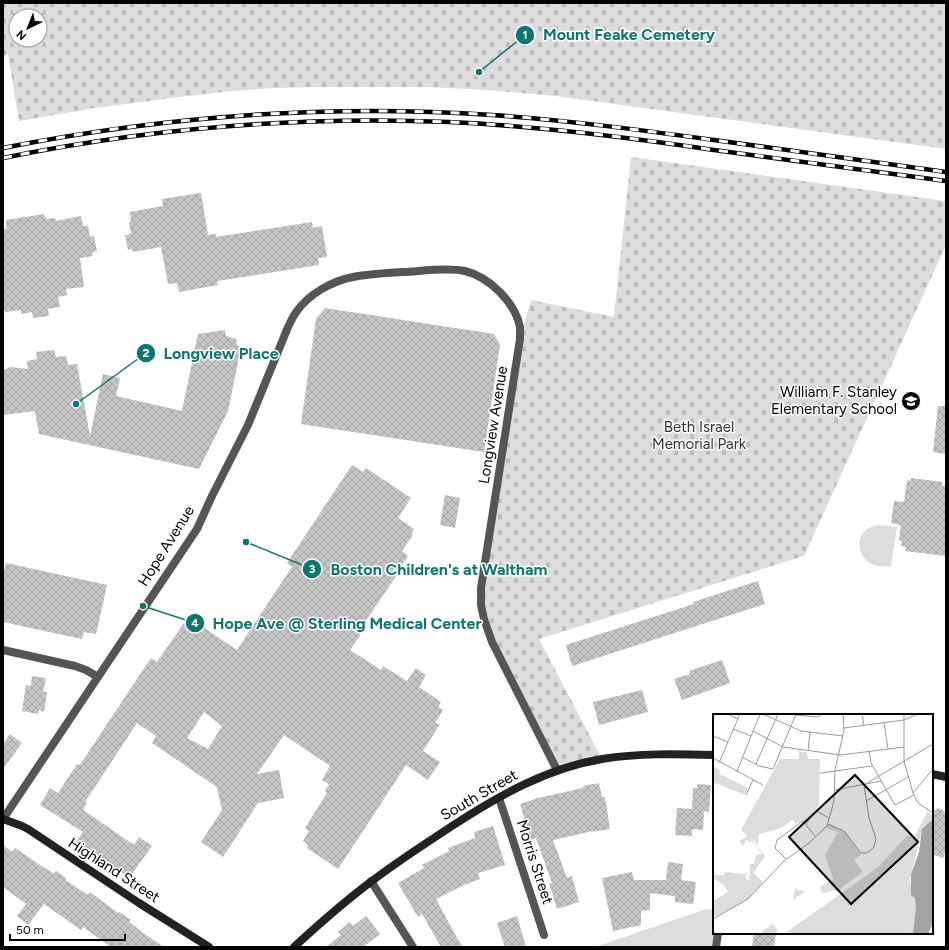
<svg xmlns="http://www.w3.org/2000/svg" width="949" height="950" font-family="Figtree,sans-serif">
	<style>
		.green { fill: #dcdcdc }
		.cemetery { fill: url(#cemetery-stones); fill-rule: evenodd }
		.building { fill: url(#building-cross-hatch); fill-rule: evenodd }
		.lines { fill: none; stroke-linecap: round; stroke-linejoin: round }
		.street { stroke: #555; stroke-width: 8 }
		.secondary { stroke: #222; stroke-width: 8 }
		.rail-casing { stroke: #000; stroke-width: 4.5 }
		.rail { stroke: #fff; stroke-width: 3; stroke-dasharray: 9; stroke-linecap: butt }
		.labels { text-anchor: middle; stroke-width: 3; stroke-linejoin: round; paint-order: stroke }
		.poi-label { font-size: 15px; fill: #000; stroke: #fff; text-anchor: end }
		.street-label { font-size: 15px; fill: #000; stroke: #fff }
		.park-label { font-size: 15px; fill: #333; stroke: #fff }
		.inset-road { fill: none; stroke: #999; stroke-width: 1 }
		.view { fill: #000; fill-opacity: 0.15; stroke: #000; stroke-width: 2 }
		.inset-edge { fill: none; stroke: #000; stroke-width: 2 }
		.leader { fill: none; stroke: #0f766e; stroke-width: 1.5 }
		.callout-dot { fill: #0f766e; stroke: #fff; stroke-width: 1.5 }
		.mark-label { font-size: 12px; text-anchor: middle; font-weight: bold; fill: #fff }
		.callout-label { font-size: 16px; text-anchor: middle; font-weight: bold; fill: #0f766e; stroke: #fff; stroke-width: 3; stroke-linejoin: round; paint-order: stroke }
	</style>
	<defs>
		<pattern id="cemetery-stones" width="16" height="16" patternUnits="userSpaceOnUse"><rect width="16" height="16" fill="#dcdcdc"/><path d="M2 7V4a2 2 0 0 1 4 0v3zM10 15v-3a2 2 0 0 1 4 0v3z" fill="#bbb"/></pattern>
		<pattern id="building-cross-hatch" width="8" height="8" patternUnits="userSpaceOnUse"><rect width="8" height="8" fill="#c4c4c4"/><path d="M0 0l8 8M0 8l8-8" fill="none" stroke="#a7a7a7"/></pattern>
	</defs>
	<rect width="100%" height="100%" fill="#fff"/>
	<path class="green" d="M 876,525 L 897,527 L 891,567 C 884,566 876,567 870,563 C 860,558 856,542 863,533 C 866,529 871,527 876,525 Z
		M 706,909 L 714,910 L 714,933 L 716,947 L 595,947 Z"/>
	<path class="cemetery" d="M 3,3 L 946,3 L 946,149 L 556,96 L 489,90 L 427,87 L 321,87 L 275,88 L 232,91 L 188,96 L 95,108 L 19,121 L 8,54 L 3,57 ZM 16,16 L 40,16 L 40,40 L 16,40 Z
		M 631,157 L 946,201 L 946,245 L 804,556 L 539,639 L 602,759 L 557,770 L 492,642 L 481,605 L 520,339 L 531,300 L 614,317 Z"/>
	<path class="building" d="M 201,193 L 208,235 L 216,234 L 216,237 L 312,222 L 313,228 L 322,226 L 327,257 L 318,258 L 319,265 L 217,281 L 218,285 L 179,292 L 177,283 L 168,284 L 161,247 L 133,252 L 132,249 L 128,250 L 125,235 L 131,234 L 129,222 L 131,222 L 130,212 L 163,206 L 162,199 Z
		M 44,214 L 46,219 L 55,218 L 56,221 L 81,216 L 83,226 L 88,226 L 90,237 L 94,236 L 97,251 L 92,252 L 93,256 L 80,258 L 84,287 L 66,289 L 67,295 L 58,297 L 60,307 L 48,309 L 49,316 L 33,318 L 32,312 L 21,314 L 21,310 L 5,312 L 5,310 L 3,310 L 3,229 L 6,229 L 6,220 Z
		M 325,308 L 494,334 L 500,345 L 484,452 L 301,424 L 316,319 Z
		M 225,330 L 226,336 L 236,339 L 237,345 L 241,347 L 228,411 L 199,469 L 39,434 L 35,411 L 3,415 L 3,370 L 11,367 L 28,369 L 27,361 L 37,359 L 36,352 L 54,350 L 56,357 L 66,356 L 68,365 L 77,364 L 90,436 L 103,374 L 120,378 L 116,396 L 182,411 L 198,334 Z
		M 938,406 L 946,406 L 946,454 L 933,452 Z
		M 352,465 L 363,472 L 366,468 L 411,498 L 398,518 L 414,529 L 411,534 L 413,535 L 402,551 L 408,556 L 398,571 L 399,572 L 358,632 L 361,634 L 350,650 L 381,670 L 383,666 L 407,681 L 416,668 L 426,675 L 419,687 L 441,702 L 438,707 L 443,710 L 435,723 L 440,724 L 423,751 L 440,762 L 428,780 L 406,765 L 338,869 L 307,848 L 308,845 L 303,841 L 309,831 L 305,828 L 327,793 L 325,791 L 329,784 L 322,780 L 330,766 L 284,735 L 257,774 L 279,770 L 284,798 L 258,803 L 223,857 L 201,842 L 222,810 L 217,787 L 152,743 L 156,736 L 137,723 L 85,802 L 87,803 L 83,810 L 134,845 L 139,837 L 152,846 L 129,878 L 76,842 L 83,832 L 40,805 L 50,788 L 58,793 L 77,764 L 80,765 L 151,658 L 157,662 L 188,617 L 237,650 L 292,567 L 287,563 ZM 204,712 L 222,726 L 208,749 L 187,738 Z
		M 911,478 L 942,482 L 942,486 L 946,486 L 946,556 L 905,551 L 906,547 L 901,546 L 902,541 L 899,540 L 901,525 L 891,523 L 894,501 L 904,502 L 907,480 L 911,481 Z
		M 445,495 L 460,498 L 455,528 L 440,525 Z
		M 6,563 L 107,585 L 96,634 L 84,632 L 82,639 L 3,622 L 3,576 Z
		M 758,581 L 765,604 L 572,666 L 566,645 L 694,604 L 693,602 Z
		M 722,660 L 730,683 L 682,700 L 674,679 L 690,674 L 689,671 Z
		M 32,676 L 46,678 L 43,692 L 47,692 L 44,712 L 39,710 L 38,714 L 22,711 L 26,685 L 31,686 Z
		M 642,690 L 648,712 L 599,725 L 593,702 Z
		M 10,734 L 22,743 L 3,769 L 3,744 Z
		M 599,783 L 602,797 L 605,797 L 610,829 L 593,832 L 593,831 L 553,840 L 567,878 L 572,876 L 579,902 L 557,909 L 549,883 L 552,883 L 536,838 L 531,840 L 520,804 L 538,798 L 583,788 L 583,786 Z
		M 697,784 L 711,785 L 709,812 L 704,811 L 703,830 L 692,829 L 692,836 L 675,835 L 677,808 L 692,809 L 693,788 L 697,788 Z
		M 938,808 L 943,810 L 946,815 L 946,849 L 943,858 L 932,854 L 932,814 L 933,811 Z
		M 493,826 L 505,865 L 478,873 L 480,879 L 464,885 L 436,899 L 456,936 L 463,947 L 441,947 L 422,914 L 418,917 L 398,883 L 424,868 L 422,865 L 449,851 L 448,848 L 475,838 L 474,832 Z
		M 3,845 L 12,852 L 15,848 L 46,869 L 47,869 L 54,874 L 56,871 L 66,878 L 65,880 L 88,895 L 90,892 L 118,913 L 119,912 L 131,920 L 129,922 L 140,930 L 140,931 L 164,947 L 111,947 L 83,927 L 81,930 L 44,904 L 28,925 L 17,916 L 26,904 L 3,887 Z
		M 668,862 L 683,864 L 681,880 L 696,882 L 693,904 L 675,902 L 675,896 L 650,893 L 650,910 L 641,911 L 641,925 L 613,931 L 602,878 L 632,872 L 634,880 L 666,880 Z
		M 366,916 L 380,934 L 363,947 L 326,947 L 341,935 L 338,932 L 350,922 L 353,926 Z
		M 517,916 L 526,947 L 505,947 L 497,923 Z
		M 754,933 L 776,933 L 774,947 L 752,947 Z"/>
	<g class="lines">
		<path class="street" d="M 3,650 L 75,666 L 86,670 L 98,677
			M 499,798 L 544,935
			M 3,819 L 197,529 L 212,496 L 248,425 L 288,327 C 291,321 293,316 297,311 C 309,294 332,281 353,277 C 369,274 387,273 404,272 C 422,271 447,267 465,271 C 489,277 515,302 520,327 C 520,331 520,335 520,339 L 481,588 L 481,605 L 484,619 L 492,642 L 557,770
			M 371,881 L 413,947
			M 716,947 L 718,933"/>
		<path class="secondary" d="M 932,774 L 946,777
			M 3,819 L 22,826 L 28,829 L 139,903 L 209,947
			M 294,947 C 319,924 345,901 372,881 C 398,861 425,844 452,826 C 498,796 547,768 602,759 C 639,753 677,754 714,755"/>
		<g class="rail-casing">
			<path id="rail" d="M 3,148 C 164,116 328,104 492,115 C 566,120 640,130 714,140 C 792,151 869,161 946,172
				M 3,158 C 150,128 299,116 449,122 C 538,126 626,137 714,150 C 792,160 869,171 946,181"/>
		</g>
		<use href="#rail" class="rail"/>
	</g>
	<defs>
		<g id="school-disc" transform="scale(1)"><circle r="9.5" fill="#000" stroke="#fff"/><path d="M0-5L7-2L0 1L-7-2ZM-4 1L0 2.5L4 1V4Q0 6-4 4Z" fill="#fff"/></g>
	</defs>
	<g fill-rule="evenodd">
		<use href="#school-disc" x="911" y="401"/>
	</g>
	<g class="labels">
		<g class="poi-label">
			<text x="897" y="397">William F. Stanley<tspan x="897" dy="17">Elementary School</tspan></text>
		</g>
		<g class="street-label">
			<text transform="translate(493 425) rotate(-81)" y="5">Longview Avenue</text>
			<text transform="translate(166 546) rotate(-58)" y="5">Hope Avenue</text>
			<text transform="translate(479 795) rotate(-30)" y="5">South Street</text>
			<text transform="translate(535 862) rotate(72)" y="5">Morris Street</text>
			<text transform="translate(114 870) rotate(33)" y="5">Highland Street</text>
		</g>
		<g class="park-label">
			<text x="699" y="432">Beth Israel<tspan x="699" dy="17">Memorial Park</tspan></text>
		</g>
	</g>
	<g transform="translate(713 714)">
		<rect width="220" height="220" fill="#fff"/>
		<path d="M 86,37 L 94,38 L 95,45 L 107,45 L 106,91 L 94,111 L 90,107 L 83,110 L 79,106 L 64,115 L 36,122 L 52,142 L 40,159 L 50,168 L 35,185 L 4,202 L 0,202 L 0,187 L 15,178 L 11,171 L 0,164 L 0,161 L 11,161 L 12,158 L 31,160 L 35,158 L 32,164 L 36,167 L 37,150 L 41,150 L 43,141 L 49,140 L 41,129 L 33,126 L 30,132 L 26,127 L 35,122 L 28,116 L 67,45 L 86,45 ZM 60,210 L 65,217 L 60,220 L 51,220 L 49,217 Z" fill="#dcdcdc"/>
		<path d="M 0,52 L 7,57 L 6,60 L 35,74 L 32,81 L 2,69 L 0,72 ZM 59,63 L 68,67 L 74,76 L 72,78 L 78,84 L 82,104 L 68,114 L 46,120 L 45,130 L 28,116 Z" fill="#dcdcdc"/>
		<path d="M 127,162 L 131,171 L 127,175 L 109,179 L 107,173 ZM 82,173 L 84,176 L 93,177 L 80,186 ZM 198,181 L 202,184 L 203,193 L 200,220 L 192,220 L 194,201 L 200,187 Z" fill="#dcdcdc"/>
		<path d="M 214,98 L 220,101 L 220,105 L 209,117 L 197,164 L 200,190 L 194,201 L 192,220 L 71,220 L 164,154 L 195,121 L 201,124 ZM 115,110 L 132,118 L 148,141 L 141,146 L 150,158 L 124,177 L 112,141 L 125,118 L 113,114 Z" fill="#dcdcdc"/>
		<path d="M 220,105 L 220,209 L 215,220 L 200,220 L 203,193 L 202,184 L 198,181 L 198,160 L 206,138 L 209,115 Z" fill="#a3a3a3"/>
		<path class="inset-road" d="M 14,0 L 25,5M 50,0 L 88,17 L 130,22M 149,0 L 151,12M 191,0 L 191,47 L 200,79 L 205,89 L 220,99M 82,1 L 105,3 L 109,0M 171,9 L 175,35M 131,14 L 191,6 L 205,0M 20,15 L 38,22M 40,17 L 70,33 L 128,41 L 191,33M 0,22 L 15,28M 95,37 L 97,18M 156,37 L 158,49 L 182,91 L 201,81M 29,43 L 46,52 L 60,55 L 83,0M 0,44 L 50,71M 6,49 L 27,0M 43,50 L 65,0M 24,57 L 47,0M 107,59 L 159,52M 151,71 L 220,30M 122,76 L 168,67M 200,79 L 220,55M 33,81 L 40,66M 153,87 L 195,63M 105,98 L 116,104M 115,110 L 131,117 L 148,139 L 154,139 L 161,133 L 163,125 L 156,104 L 151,71M 73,145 L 62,134 L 64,126 L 90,107 L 102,122M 0,205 L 35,185 L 71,147 L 95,130 L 114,112 L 121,87 L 122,56 L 131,16 L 130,0"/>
		<path class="view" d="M 142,61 L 205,128 L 138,190 L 76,123 Z"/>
		<rect width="220" height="220" class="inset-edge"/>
	</g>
	<path class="leader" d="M479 72L525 35M76 404L146 353M246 542L312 569M143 606L195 623"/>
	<g class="callout-dot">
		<circle cx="479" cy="72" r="4"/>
		<circle cx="76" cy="404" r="4"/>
		<circle cx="246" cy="542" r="4"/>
		<circle cx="143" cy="606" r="4"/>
		<circle cx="525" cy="35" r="10"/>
		<circle cx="146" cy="353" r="10"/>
		<circle cx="312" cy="569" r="10"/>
		<circle cx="195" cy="623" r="10"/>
	</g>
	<g class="mark-label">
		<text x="525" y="39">1</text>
		<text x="146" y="357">2</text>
		<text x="312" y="573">3</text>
		<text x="195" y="627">4</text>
	</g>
	<g class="callout-label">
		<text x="629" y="40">Mount Feake Cemetery</text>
		<text x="221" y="359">Longview Place</text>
		<text x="439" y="575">Boston Children's at Waltham</text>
		<text x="347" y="629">Hope Ave @ Sterling Medical Center</text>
	</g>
	<rect width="949" height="950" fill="none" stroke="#000000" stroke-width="8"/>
	<g transform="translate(28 28) rotate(223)"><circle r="19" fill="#ffffff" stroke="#999999"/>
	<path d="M0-3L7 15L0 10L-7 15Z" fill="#000000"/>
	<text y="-6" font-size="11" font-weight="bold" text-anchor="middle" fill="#000000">N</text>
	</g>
	<path d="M10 934v6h115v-6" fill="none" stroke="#000000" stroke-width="2"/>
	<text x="16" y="934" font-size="12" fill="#000000" stroke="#ffffff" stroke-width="3" paint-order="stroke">50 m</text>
</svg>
